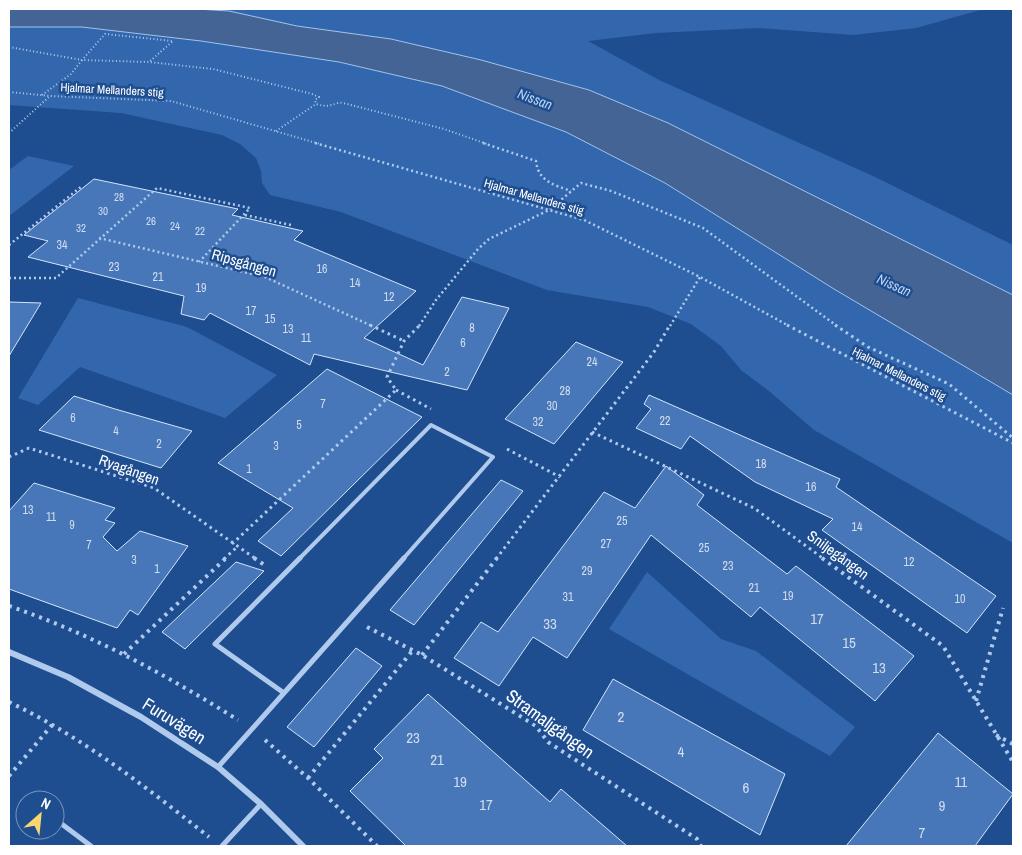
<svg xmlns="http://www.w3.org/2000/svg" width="1022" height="855" font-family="'Archivo Narrow',sans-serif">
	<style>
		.green { fill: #3267ae }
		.water { fill: #436494; stroke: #a2c4ef }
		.building { fill: #4777b8; stroke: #d4e4f9 }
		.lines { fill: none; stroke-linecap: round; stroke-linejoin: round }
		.path-far3 { stroke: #afcaed; stroke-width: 2; stroke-dasharray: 1 2.5; stroke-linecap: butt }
		.path-far2 { stroke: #afcaed; stroke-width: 2.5; stroke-dasharray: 2 3; stroke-linecap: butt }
		.path-far1 { stroke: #afcaed; stroke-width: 3; stroke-dasharray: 2.5 4; stroke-linecap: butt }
		.path { stroke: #afcaed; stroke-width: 4; stroke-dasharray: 3 5; stroke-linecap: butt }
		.lane-far1 { stroke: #afcaed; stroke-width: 4 }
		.lane { stroke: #afcaed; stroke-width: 5 }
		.street { stroke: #afcaed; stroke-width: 6 }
		.labels { text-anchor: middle; stroke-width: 5; stroke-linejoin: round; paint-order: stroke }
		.far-number-label { font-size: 11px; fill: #d1dded }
		.far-street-label { font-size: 12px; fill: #fff; stroke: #1f4e90 }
		.number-label { font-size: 12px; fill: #d1dded }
		.far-water-label { font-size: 14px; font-style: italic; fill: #bbd4f4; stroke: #1f4e90 }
		.street-label { font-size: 15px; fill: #fff; stroke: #1f4e90 }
		.near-number-label { font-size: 15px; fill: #d1dded }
		.near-street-label { font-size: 18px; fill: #fff; stroke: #1f4e90 }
	</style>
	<rect width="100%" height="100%" fill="#1f4e90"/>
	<path class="green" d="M 197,9 L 984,9 L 916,28 L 853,35 L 758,28 L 656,33 L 588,41 L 659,80 L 873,176 L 1013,245 L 1013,295 L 668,123 L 589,90 L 481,60 L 391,39 L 297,26 L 229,11 Z
		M 9,27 L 84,27 L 201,41 L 339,62 L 442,86 L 566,132 L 665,183 L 834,289 L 1013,395 L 1013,543 L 814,430 L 769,391 L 741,370 L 721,346 L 691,324 L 648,307 L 547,290 L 341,212 L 270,195 L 262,183 L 261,171 L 256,158 L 240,144 L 222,135 L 121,113 L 9,105 Z
		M 28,156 L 74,166 L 9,216 L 9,170 Z
		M 78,298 L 187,327 L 277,375 L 225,418 L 80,367 L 38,405 L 18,398 Z
		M 647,572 L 721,639 L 756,651 L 855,727 L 830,756 L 609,629 Z"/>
	<path class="water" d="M 9,9 L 197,9 L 229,11 L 297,26 L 391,39 L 481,60 L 589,90 L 668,123 L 1013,295 L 1013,395 L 834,289 L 665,183 L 566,132 L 442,86 L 339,62 L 201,41 L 82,27 L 9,27 Z"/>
	<path class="building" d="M 94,179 L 238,209 L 232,215 L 303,231 L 294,240 L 416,291 L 364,338 L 423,365 L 462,297 L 509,308 L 467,390 L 314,354 L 310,365 L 210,313 L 204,320 L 181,314 L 184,296 L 28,257 L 48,241 L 24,235 Z
		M 9,302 L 41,303 L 9,356 Z
		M 576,342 L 623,362 L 554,444 L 505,419 Z
		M 327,369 L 422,417 L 281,556 L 258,541 L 293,508 L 218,463 Z
		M 649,395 L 840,479 L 836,487 L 996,596 L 967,633 L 822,530 L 833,519 L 755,482 L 690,436 L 681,449 L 636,428 L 651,409 L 644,404 Z
		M 74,396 L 115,409 L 192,431 L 161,468 L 39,430 Z
		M 666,466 L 704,495 L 697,505 L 787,574 L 796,566 L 914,656 L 875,701 L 760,607 L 751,617 L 651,535 L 567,658 L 533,637 L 499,686 L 454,658 L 481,622 L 498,632 L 604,492 L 635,508 Z
		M 501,480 L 523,491 L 414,625 L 390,610 Z
		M 34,483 L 115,508 L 105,520 L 115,523 L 103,537 L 117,551 L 140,531 L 188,546 L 138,615 L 130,610 L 117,628 L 9,589 L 9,511 Z
		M 236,562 L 264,571 L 185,649 L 162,632 Z
		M 356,648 L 382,666 L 314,747 L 287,727 Z
		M 613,679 L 785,774 L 760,835 L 583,730 Z
		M 428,694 L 550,802 L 561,789 L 627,846 L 406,846 L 350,791 L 383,758 L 374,749 Z
		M 938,733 L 1013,794 L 975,846 L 846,846 Z"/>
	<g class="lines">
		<path class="path-far3" d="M 9,47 L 82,60 L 105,34 L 173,41 L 149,62
			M 9,92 L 51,96 L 171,101 L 320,144
			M 42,95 L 71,74 L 82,60 L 149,62 L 213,69 L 312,94 L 319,97 L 315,100 L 316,104 C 326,107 329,106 338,103 C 341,102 347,104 351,105 L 444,129 L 487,144
			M 276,131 L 316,104
			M 9,133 L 50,96"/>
		<path class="path-far2" d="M 315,143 L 584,220 L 700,277 L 789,326
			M 483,143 L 536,161 C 538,181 554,185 571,191
			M 245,215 L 291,225
			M 99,238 L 265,277 L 372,326
			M 9,245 L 82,186
			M 9,278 L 56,278 L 157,188 L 250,208 L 199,262
			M 419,326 L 436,300 L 478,249 L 489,239 L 549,210 L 581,183 L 611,191 L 703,228 L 837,326
			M 670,326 L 700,277"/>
		<path class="path-far1" d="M 370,325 L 404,341
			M 787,325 L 1013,443
			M 835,325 L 868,347 L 949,384 L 1013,438
			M 396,390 L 431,409
			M 592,432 L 754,508 L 824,559
			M 507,449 L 560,477
			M 9,457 L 29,448 L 154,488 L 256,559
			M 232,544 L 396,390 L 387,377 L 404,341 L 420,325
			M 224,559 L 237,547
			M 496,559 L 654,352 L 670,325"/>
		<path class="path" d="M 254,558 L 266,566
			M 822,558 L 943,646 L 1013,762
			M 9,606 C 91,634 165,674 238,720
			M 367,627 L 422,655 L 536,726 L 548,742 L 697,839 L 701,846
			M 124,654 L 226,558
			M 422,655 L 497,558
			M 976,701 L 1003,608
			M 9,702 C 82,737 146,787 209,837
			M 996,735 L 1013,744
			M 265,740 L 308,778 L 377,846
			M 9,776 L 52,725
			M 308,778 L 413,650"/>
		<path class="lane-far1" d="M 299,559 L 431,425 L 493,457 L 403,559"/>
		<path class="lane" d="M 284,693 L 215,644 L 300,558
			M 284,693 L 404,558
			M 218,767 L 284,693
			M 55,819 L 91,846
			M 222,846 L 261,804"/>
		<path class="street" d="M 9,652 L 68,677 L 141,717 L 218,767 L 261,804 L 303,846"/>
	</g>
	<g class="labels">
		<g class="far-number-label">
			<text x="119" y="201">28</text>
			<text x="103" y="215">30</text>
			<text x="151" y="225">26</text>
			<text x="175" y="230">24</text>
			<text x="81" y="232">32</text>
			<text x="200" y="235">22</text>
		</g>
		<g class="far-street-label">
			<text transform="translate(112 90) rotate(3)" y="4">Hjalmar Mellanders stig</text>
			<text transform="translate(534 197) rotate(16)" y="4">Hjalmar Mellanders stig</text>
			<text transform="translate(899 374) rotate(27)" y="4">Hjalmar Mellanders stig</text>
		</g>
		<g class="number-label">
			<text x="62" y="249">34</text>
			<text x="114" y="271">23</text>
			<text x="322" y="273">16</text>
			<text x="158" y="281">21</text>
			<text x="355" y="287">14</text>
			<text x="201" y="292">19</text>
			<text x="389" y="301">12</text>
			<text x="251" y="315">17</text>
			<text x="270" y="323">15</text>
			<text x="472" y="332">8</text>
			<text x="288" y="333">13</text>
			<text x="306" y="342">11</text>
			<text x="463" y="347">6</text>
			<text x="592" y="366">24</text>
			<text x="447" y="376">2</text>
			<text x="565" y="395">28</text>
			<text x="323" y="408">7</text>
			<text x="552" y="410">30</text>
			<text x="73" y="422">6</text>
			<text x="665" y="425">22</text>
			<text x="538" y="426">32</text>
			<text x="299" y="429">5</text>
			<text x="116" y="435">4</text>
			<text x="159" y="448">2</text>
			<text x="276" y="450">3</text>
			<text x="761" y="468">18</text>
			<text x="249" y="473">1</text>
			<text x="811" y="491">16</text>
			<text x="28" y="514">13</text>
			<text x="51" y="521">11</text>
			<text x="622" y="525">25</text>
			<text x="72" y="529">9</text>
			<text x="857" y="531">14</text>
			<text x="606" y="548">27</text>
			<text x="89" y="549">7</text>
			<text x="704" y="552">25</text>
			<text x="134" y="564">3</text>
			<text x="909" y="566">12</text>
			<text x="728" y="570">23</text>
			<text x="157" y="573">1</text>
			<text x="587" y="575">29</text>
			<text x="754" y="592">21</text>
			<text x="788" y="600">19</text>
			<text x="568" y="601">31</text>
			<text x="960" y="603">10</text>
		</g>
		<g class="far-water-label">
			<text transform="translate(535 99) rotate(20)" y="5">Nissan</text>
			<text transform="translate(894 285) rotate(24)" y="5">Nissan</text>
		</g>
		<g class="street-label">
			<text transform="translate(244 263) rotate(16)" y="5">Ripsgången</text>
			<text transform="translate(129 470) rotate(20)" y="5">Ryagången</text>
			<text transform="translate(838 555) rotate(36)" y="5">Sniljegången</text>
		</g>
		<g class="near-number-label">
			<text x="817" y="624">17</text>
			<text x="550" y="629">33</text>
			<text x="849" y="648">15</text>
			<text x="879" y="673">13</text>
			<text x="621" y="722">2</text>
			<text x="413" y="743">23</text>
			<text x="681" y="757">4</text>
			<text x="437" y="765">21</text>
			<text x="460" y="787">19</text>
			<text x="961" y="787">11</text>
			<text x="746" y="793">6</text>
			<text x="486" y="810">17</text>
			<text x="942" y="811">9</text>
			<text x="922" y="838">7</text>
		</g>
		<g class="near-street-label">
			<text transform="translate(174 721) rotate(32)" y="6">Furuvägen</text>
			<text transform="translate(550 724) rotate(36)" y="6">Stramaljgången</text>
		</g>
	</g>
	<rect width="1022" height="855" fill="none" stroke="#ffffff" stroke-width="20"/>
	<g transform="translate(40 815) rotate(27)"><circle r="24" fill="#1f4e90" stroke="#7995bc"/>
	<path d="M0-4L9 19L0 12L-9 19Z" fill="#fbd66f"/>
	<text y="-8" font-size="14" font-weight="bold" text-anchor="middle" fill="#ffffff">N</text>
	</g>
</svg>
